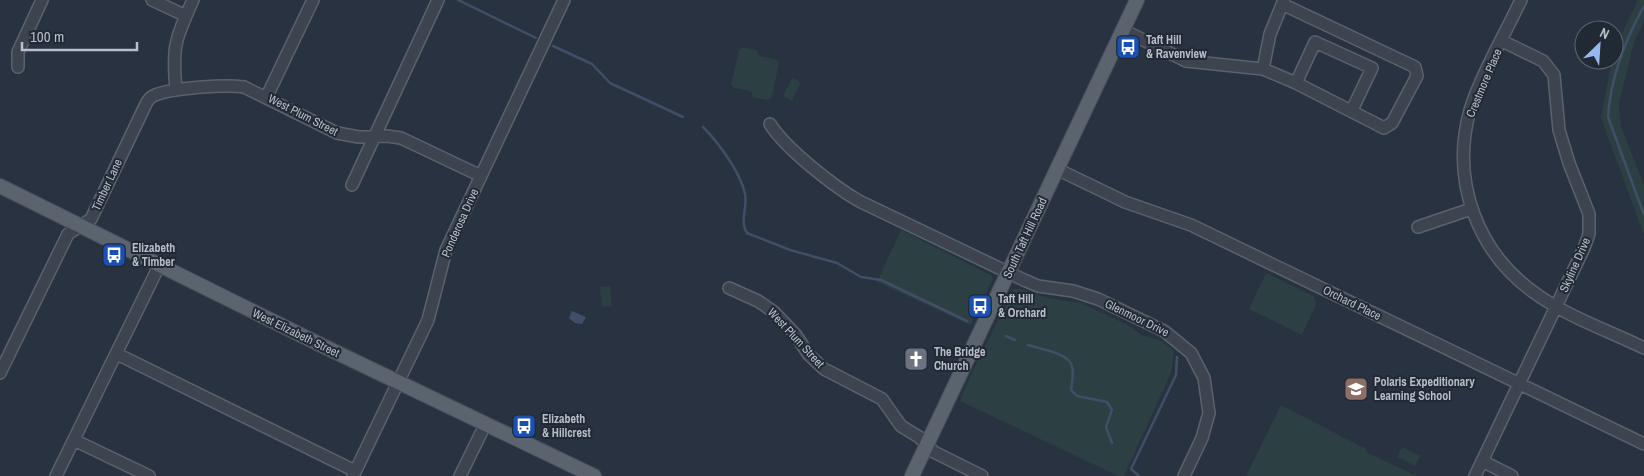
<svg xmlns="http://www.w3.org/2000/svg" width="1644" height="476" font-family="'Archivo Narrow',sans-serif">
	<style>
		.green { fill: #2c3f42 }
		.water { fill: #404f67 }
		.lines { fill: none; stroke-linecap: round; stroke-linejoin: round }
		.stream { stroke: #404f67; stroke-width: 2.5 }
		.minor-casing { stroke: #5a626d; stroke-width: 14 }
		.major-casing { stroke: #464d59; stroke-width: 16 }
		.minor { stroke: #3d4450; stroke-width: 11 }
		.major { stroke: #5b636f; stroke-width: 14 }
		.labels { text-anchor: middle; stroke-width: 4; stroke-linejoin: round; paint-order: stroke }
		.poi-label { font-size: 12px; font-weight: bold; fill: #b9bfca; stroke: #212935; text-anchor: start }
		.street-label { font-size: 12px; fill: #b9bfca; stroke: #212935 }
	</style>
	<rect width="100%" height="100%" fill="#293240"/>
	<path class="green" d="M 1638,0 L 1644,0 L 1644,21 L 1634,42 L 1619,103 L 1621,127 L 1644,185 L 1644,235 L 1601,118 L 1612,60 L 1614,60 L 1614,50 Z
		M 743,47 L 757,50 L 759,56 L 776,59 L 779,63 L 772,97 L 768,100 L 753,97 L 751,91 L 734,88 L 731,84 L 739,50 Z
		M 792,78 L 801,82 L 792,101 L 783,96 Z
		M 901,230 L 992,276 L 993,279 L 970,325 L 877,282 Z
		M 1266,273 L 1314,296 L 1316,305 L 1302,335 L 1249,309 Z
		M 610,286 L 612,306 L 602,307 L 600,287 Z
		M 1013,289 L 1021,289 L 1048,298 L 1081,303 L 1126,324 L 1142,335 L 1162,341 L 1174,351 L 1171,373 L 1124,476 L 1118,476 L 960,401 L 965,387 Z
		M 1281,405 L 1366,449 L 1366,452 L 1417,476 L 1246,476 Z
		M 1402,447 L 1420,456 L 1415,466 L 1397,457 Z"/>
	<path class="water" d="M 572,311 L 586,317 L 582,324 L 575,323 L 569,318 Z"/>
	<g class="lines">
		<path class="stream" d="M 458,0 L 536,38
			M 1644,6 C 1626,38 1610,79 1608,117 L 1644,215
			M 553,46 L 592,64 L 610,83 L 683,117
			M 703,127 C 718,142 741,173 745,194 C 748,207 739,221 747,233 L 790,250 L 837,263 L 861,277 L 881,280 L 967,321
			M 1006,336 L 1015,340
			M 1028,345 C 1040,349 1069,353 1072,366 C 1074,373 1072,383 1071,390 L 1077,396 L 1107,402 L 1112,410 L 1106,427 L 1112,443
			M 1139,476 L 1131,469 L 1176,375 L 1177,357"/>
		<g class="minor-casing">
			<path id="minor" d="M 152,0 L 186,16
				M 1521,0 C 1505,34 1481,75 1470,110 C 1450,182 1478,255 1539,296 C 1571,318 1609,331 1644,348
				M 1123,30 L 1186,61 L 1263,69 L 1296,83 L 1384,128 L 1392,123 L 1417,76 L 1415,67 L 1282,4
				M 18,67 L 18,52 L 42,0
				M 1263,69 L 1270,34 L 1284,0
				M 1296,83 L 1315,42 L 1372,68 L 1352,110
				M 176,90 C 172,46 175,40 193,0
				M 267,96 L 313,0
				M 770,124 C 785,148 833,186 859,201 L 1024,280 L 1038,286 L 1073,291 L 1098,299 L 1164,331 L 1191,353 L 1204,378 L 1209,413 L 1202,438 L 1184,476
				M 1057,169 L 1125,202 L 1191,225 L 1644,444
				M 352,185 L 438,0
				M 1418,227 L 1471,209
				M 729,288 L 758,301 L 774,312 L 795,334 L 809,355 L 824,369 L 882,399 L 901,426 L 919,437 L 934,452 L 982,476
				M 117,354 L 355,471
				M 0,373 L 68,234 L 91,219 L 145,106 C 147,101 150,97 155,95 C 173,88 225,84 244,87 L 337,133 L 359,137 L 387,136 L 401,138 L 481,176
				M 74,440 L 149,476
				M 1482,461 L 1512,476
				M 56,476 L 159,266
				M 353,476 L 428,320 L 446,250 L 564,0
				M 460,476 L 485,425
				M 1475,476 L 1584,248 L 1589,234 L 1589,214 L 1569,163 L 1559,130 L 1554,75 L 1543,61 L 1502,41"/>
		</g>
		<g class="major-casing">
			<path id="major" d="M 0,186 L 323,346 L 594,476
				M 912,476 L 1137,0"/>
		</g>
		<use href="#minor" class="minor"/>
		<use href="#major" class="major"/>
	</g>
	<defs>
		<g id="bus-square" transform="scale(1.25)"><rect x="-9" y="-9" width="18" height="18" rx="4" fill="#1a4fb4" stroke="#212935"/><path d="M-5-6H5V4H4V6H2V4H-2V6H-4V4H-5ZM-3.5-4V0h7V-4ZM-3.5 1.2v1.5H-2V1.2ZM2 1.2v1.5H3.5V1.2Z" fill="#fff"/></g>
		<g id="church-square" transform="scale(1.25)"><rect x="-9" y="-9" width="18" height="18" rx="4" fill="#6b7280" stroke="#212935"/><path d="M-1.2-6h2.4v3.5h3.3v2.4h-3.3V6h-2.4V-.1h-3.3v-2.4h3.3Z" fill="#fff"/></g>
		<g id="school-square" transform="scale(1.25)"><rect x="-9" y="-9" width="18" height="18" rx="4" fill="#8d6e63" stroke="#212935"/><path d="M0-5L7-2L0 1L-7-2ZM-4 1L0 2.5L4 1V4Q0 6-4 4Z" fill="#fff"/></g>
	</defs>
	<g fill-rule="evenodd">
		<use href="#bus-square" x="1128" y="47"/>
		<use href="#bus-square" x="114" y="255"/>
		<use href="#bus-square" x="980" y="306"/>
		<use href="#church-square" x="916" y="359"/>
		<use href="#school-square" x="1356" y="389"/>
		<use href="#bus-square" x="524" y="426"/>
	</g>
	<g class="labels">
		<g class="poi-label">
			<text x="1146" y="44">Taft Hill<tspan x="1146" dy="14">&amp; Ravenview</tspan></text>
			<text x="132" y="252">Elizabeth<tspan x="132" dy="14">&amp; Timber</tspan></text>
			<text x="998" y="303">Taft Hill<tspan x="998" dy="14">&amp; Orchard</tspan></text>
			<text x="934" y="356">The Bridge<tspan x="934" dy="14">Church</tspan></text>
			<text x="1374" y="386">Polaris Expeditionary<tspan x="1374" dy="14">Learning School</tspan></text>
			<text x="542" y="423">Elizabeth<tspan x="542" dy="14">&amp; Hillcrest</tspan></text>
		</g>
		<g class="street-label">
			<text transform="translate(1484 83) rotate(-67)" y="4">Crestmore Place</text>
			<text transform="translate(303 115) rotate(27)" y="4">West Plum Street</text>
			<text transform="translate(107 185) rotate(-65)" y="4">Timber Lane</text>
			<text transform="translate(460 223) rotate(-66)" y="4">Ponderosa Drive</text>
			<text transform="translate(1025 238) rotate(-65)" y="4">South Taft Hill Road</text>
			<text transform="translate(1575 265) rotate(-66)" y="4">Skyline Drive</text>
			<text transform="translate(1352 303) rotate(26)" y="4">Orchard Place</text>
			<text transform="translate(1137 318) rotate(26)" y="4">Glenmoor Drive</text>
			<text transform="translate(296 333) rotate(26)" y="4">West Elizabeth Street</text>
			<text transform="translate(796 338) rotate(47)" y="4">West Plum Street</text>
		</g>
	</g>
	<g transform="translate(1599 45) rotate(25)"><circle r="24" fill="#212935" stroke="#5e6571"/>
	<path d="M0-4L9 19L0 12L-9 19Z" fill="#99b7ef"/>
	<text y="-8" font-size="14" font-weight="bold" text-anchor="middle" fill="#b9bfca">N</text>
	</g>
	<path d="M22 42v8h115v-8" fill="none" stroke="#b9bfca" stroke-width="2.5"/>
	<text x="30" y="42" font-size="15" fill="#b9bfca" stroke="#212935" stroke-width="4" paint-order="stroke">100 m</text>
</svg>
